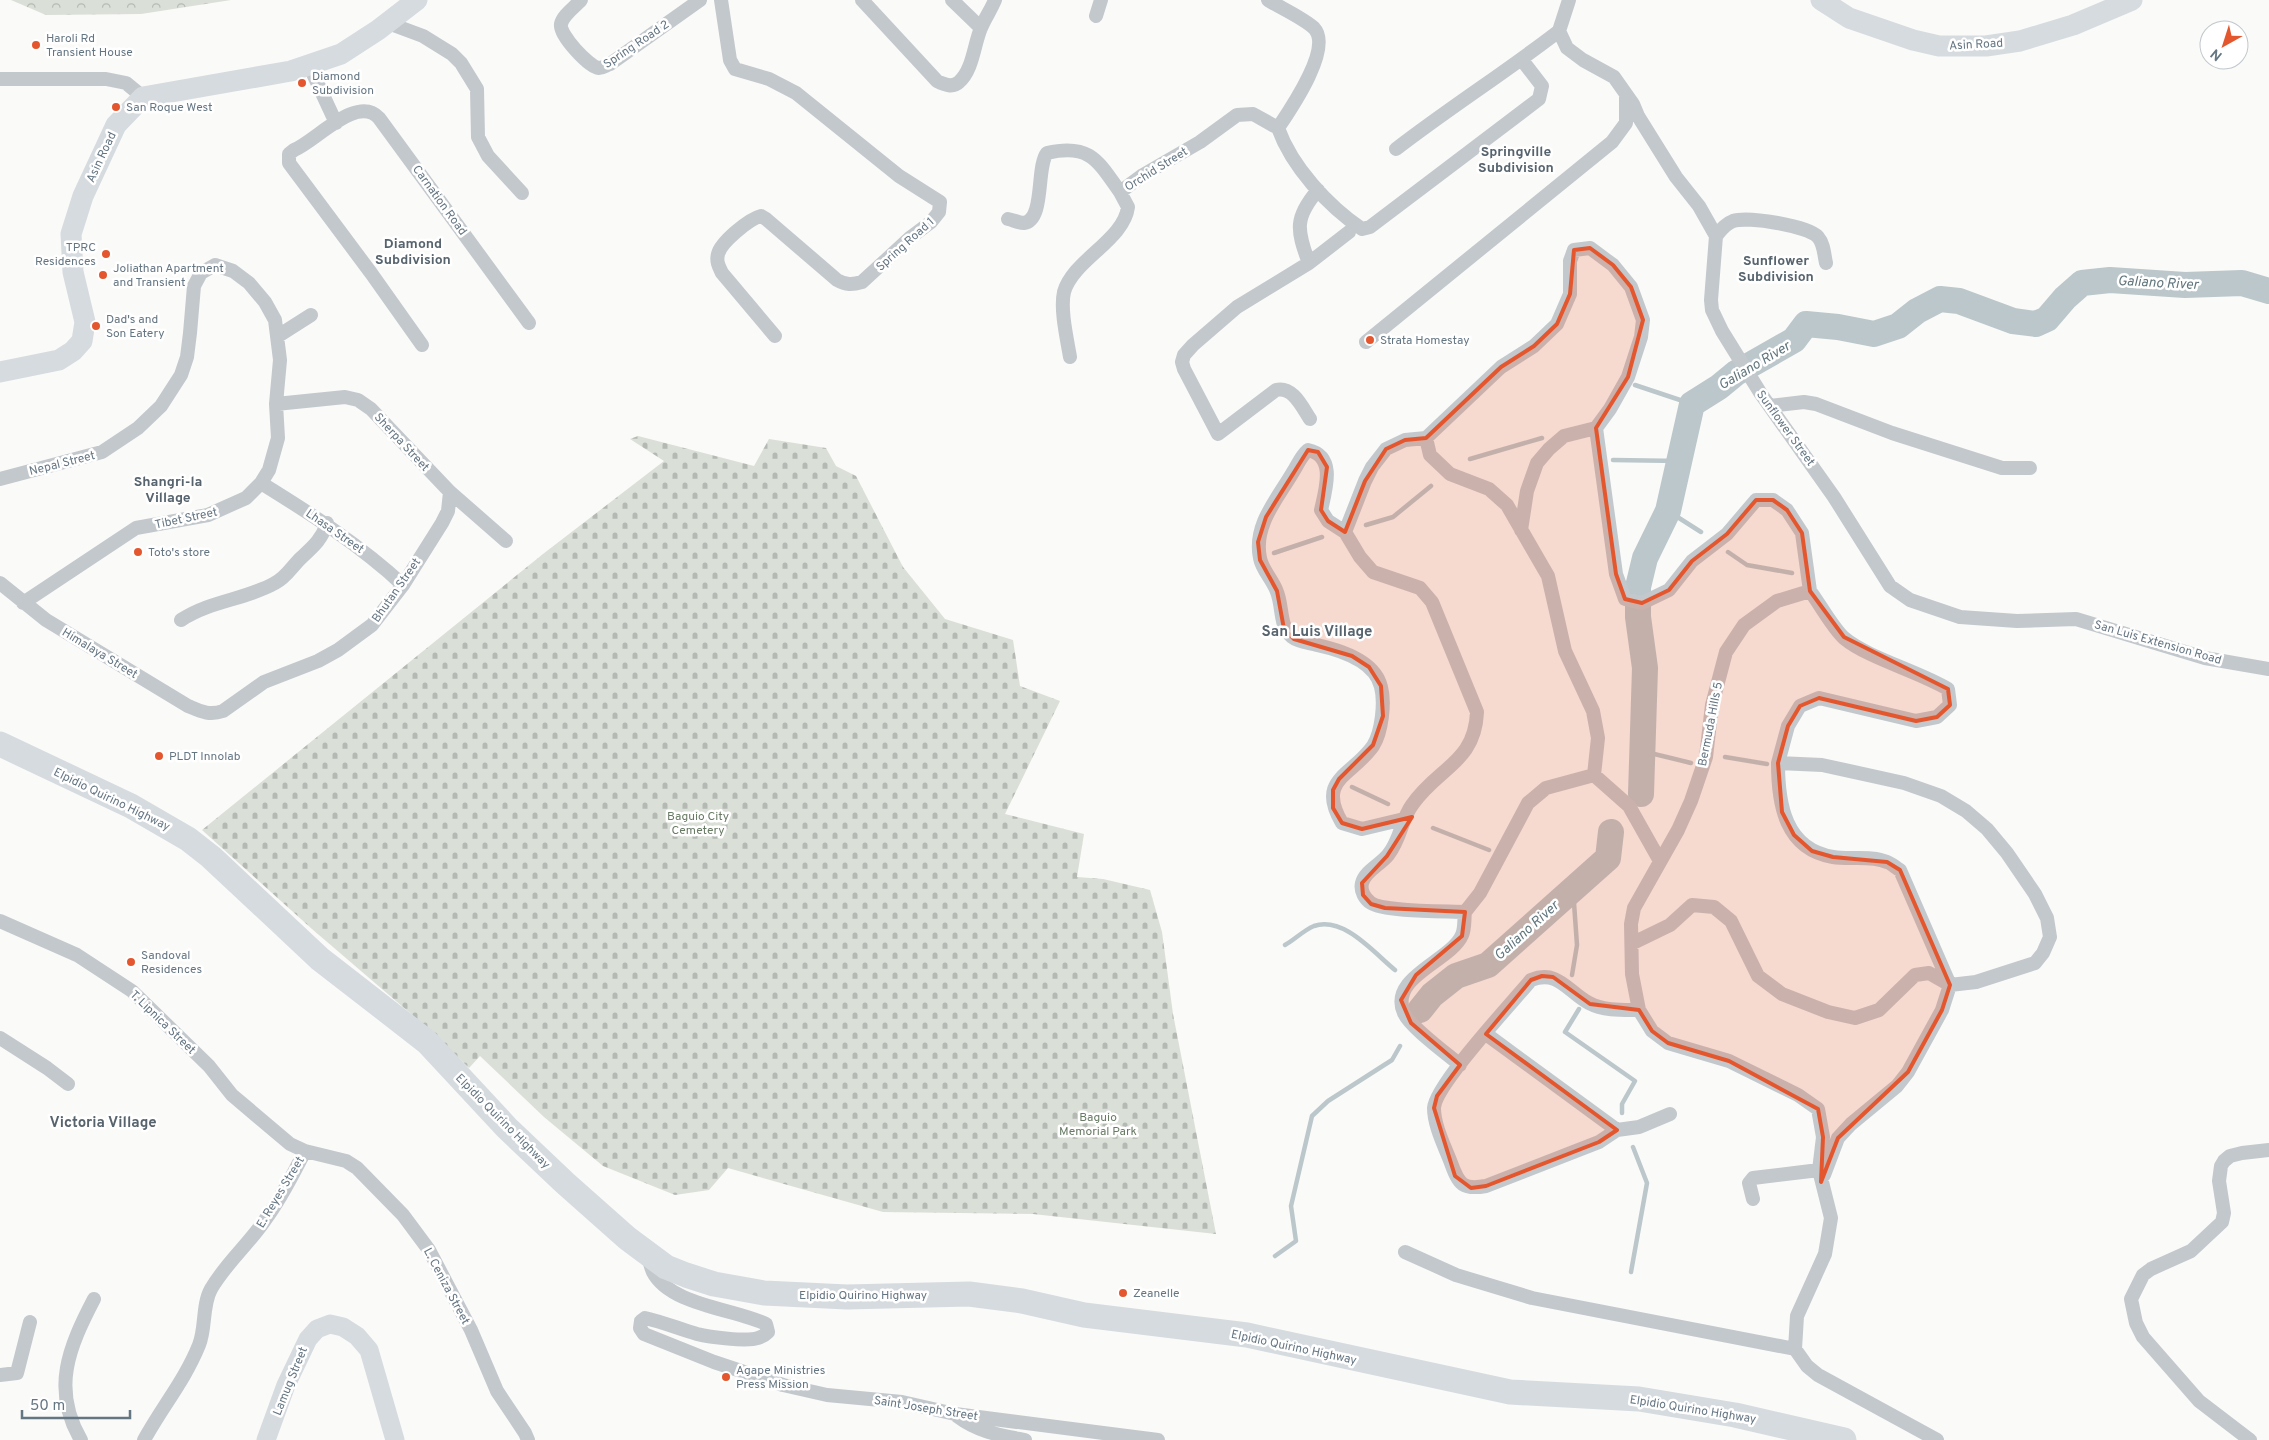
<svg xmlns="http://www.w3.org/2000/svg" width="2269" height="1440" font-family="Overpass,sans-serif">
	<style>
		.forest { fill: url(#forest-crowns) }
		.cemetery { fill: url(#cemetery-stones) }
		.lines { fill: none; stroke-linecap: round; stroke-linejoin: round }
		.stream { stroke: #bbc7cb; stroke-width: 4.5 }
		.river { stroke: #bbc7cb; stroke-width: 26 }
		.street { stroke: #c3c8cc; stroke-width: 14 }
		.secondary { stroke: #d6dbdf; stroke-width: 19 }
		.primary { stroke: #d6dbdf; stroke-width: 21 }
		.highway { stroke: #d6dbdf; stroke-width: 25 }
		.marked { fill: #e4572e; fill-opacity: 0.2; stroke: #e4572e; stroke-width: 4; stroke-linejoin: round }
		.poi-dot { fill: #e4572e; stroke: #fff; stroke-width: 2 }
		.labels { text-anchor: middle; stroke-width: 5; stroke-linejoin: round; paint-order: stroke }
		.poi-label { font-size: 12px; fill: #657683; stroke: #fff; text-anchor: start }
		.street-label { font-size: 12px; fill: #657683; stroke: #fff }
		.park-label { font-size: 12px; fill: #687a64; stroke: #fff }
		.neighbourhood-label { font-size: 14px; font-weight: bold; fill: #57646e; stroke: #fff }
		.water-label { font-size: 14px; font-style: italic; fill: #60757c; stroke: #fff }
		.quarter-label { font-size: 15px; font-weight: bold; fill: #57646e; stroke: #fff }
	</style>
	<defs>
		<pattern id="forest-crowns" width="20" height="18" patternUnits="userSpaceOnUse" patternTransform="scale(1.25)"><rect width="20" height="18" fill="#dadfd7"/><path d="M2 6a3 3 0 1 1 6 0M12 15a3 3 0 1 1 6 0" fill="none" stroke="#b4b9b4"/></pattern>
		<pattern id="cemetery-stones" width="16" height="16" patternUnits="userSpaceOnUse" patternTransform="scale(1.25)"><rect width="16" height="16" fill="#dadfd7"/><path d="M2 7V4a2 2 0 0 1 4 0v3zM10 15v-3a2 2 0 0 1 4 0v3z" fill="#b4b9b4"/></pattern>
	</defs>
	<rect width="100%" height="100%" fill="#fafaf8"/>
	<path class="forest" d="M 11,0 L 231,0 L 141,14 L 46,15 Z"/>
	<path class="cemetery" d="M 638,436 L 754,466 L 769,439 L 826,448 L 836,466 L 856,476 L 903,567 L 945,619 L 1013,640 L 1020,686 L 1060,701 L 1005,814 L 1084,834 L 1077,877 L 1103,879 L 1150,890 L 1162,932 L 1173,1014 L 1216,1234 L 1033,1214 L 883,1212 L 728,1168 L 709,1190 L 675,1195 L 603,1166 L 544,1117 L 480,1056 L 469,1068 L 424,1025 L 312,929 L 202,830 L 543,554 L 664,461 L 630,439 Z"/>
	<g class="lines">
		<path class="stream" d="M 1635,385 L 1692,404
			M 1470,459 L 1542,438
			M 1613,460 L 1680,461
			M 1668,511 L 1701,532
			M 1366,525 L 1393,517 L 1431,486
			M 1728,552 L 1747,565 L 1792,573
			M 1274,553 L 1322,537
			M 1642,751 L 1691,763
			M 1725,757 L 1767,764
			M 1352,787 L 1388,804
			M 1433,828 L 1489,850
			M 1285,945 C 1294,940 1304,930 1314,926 C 1344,916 1374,953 1395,970
			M 1572,975 L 1577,945 L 1573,889
			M 1579,1009 L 1565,1032 L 1635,1081 L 1622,1104 L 1622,1113
			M 1275,1256 L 1296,1241 L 1291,1206 L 1312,1116 L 1328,1101 L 1392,1060 L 1400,1046
			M 1631,1272 L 1647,1183 L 1633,1147"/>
		<path class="river" d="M 1641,794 L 1645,668 L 1638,617 L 1638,587 L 1645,558 L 1668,511 L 1692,404 L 1719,387 L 1736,373 L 1794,340 L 1806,324 L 1838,327 L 1874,334 L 1898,326 L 1917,311 L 1940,299 L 1959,301 L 2013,321 L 2036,324 L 2047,319 L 2065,298 L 2082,283 L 2110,280 L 2185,285 L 2242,283 L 2269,291
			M 1420,1010 L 1432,995 L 1456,976 L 1488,965 L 1608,858 L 1611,832"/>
		<path class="street" d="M 581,0 C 575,7 563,15 561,24 C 559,35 589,67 599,68 C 603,68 606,65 610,64 L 700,0
			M 721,0 L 730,60 L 735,69 L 769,79 L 796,93 L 899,176 L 940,202 L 939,212 L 931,222 L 911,237 L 862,282 C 852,285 846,285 837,280 L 766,219 L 761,216 C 749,219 721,242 718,254 C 716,262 719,267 722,273 L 775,336
			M 862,0 L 937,81 C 945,85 953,88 959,82 C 973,70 974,44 981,28 C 985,18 991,10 995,0
			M 952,0 L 981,28
			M 1268,0 C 1281,8 1303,18 1314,28 C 1333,48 1290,110 1278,128 C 1292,167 1328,206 1362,229 L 1370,227 L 1539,99 L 1542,86 L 1522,60
			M 1569,0 L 1559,31 L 1567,48 L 1583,60 L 1614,77 L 1633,104 L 1638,116 L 1676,177 L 1699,206 L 1716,236 L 1711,300 L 1712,310 L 1722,331 L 1761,394 L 1834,497 L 1890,586 L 1910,600 L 1960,617 L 2017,621 L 2076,619 L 2205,658 L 2269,669
			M 1096,16 L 1101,0
			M 388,23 L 423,36 L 452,54 L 461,63 L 477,89 L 478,137 L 488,156 L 522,193
			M 309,65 L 336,123
			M 0,79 L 106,79 L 126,83 L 143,97
			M 1396,149 C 1449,108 1506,72 1559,31
			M 1008,219 C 1013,220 1019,223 1024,223 C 1045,220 1036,167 1047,153 C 1090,143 1098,161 1120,192
			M 1716,236 C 1721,230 1725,224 1733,221 C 1748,216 1808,226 1818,237 C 1824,244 1824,254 1826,263
			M 1309,263 C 1296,229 1295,217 1318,190
			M 278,336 L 311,315
			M 1366,342 L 1612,142 L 1626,123 L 1626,97
			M 422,345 L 371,273 L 289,163 L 289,154 L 294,150 C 316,141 357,94 379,118 L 529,323
			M 1070,357 C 1067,339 1060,309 1064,292 C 1073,260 1124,240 1128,207 L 1120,192 L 1143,175 L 1200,142 L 1237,115 L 1253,114 L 1278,128
			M 276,404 L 345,397 L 358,400 L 371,409 L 450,492 L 506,541
			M 1770,406 L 1804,402 L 1816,404 L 1892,433 L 2002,468 L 2030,468
			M 1310,419 C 1302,407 1293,386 1276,390 L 1218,434 L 1184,369 L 1182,362 L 1184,355 L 1193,345 L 1237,307 L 1309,263 L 1349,232
			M 1596,428 L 1616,574 L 1625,599 L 1642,603 L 1669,590 L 1692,561 L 1727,534 L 1756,500 L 1773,500 L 1787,510 L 1802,533 L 1810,591 L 1777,601 L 1744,625 L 1726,652 L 1712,705 L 1706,757 L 1691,801 L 1678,830 L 1634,908 L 1631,924 L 1632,974 L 1639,1010 L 1652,1031 L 1668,1043 L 1729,1061 L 1798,1095 L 1818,1109 L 1823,1137 L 1819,1170 L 1831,1218 L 1825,1254 L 1797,1316 L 1795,1349 L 1807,1366 L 1818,1375 L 1937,1440
			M 1426,438 L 1430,455 L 1450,474 L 1489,489 L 1507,505 L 1548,576 L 1565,651 L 1593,711 L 1598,738 L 1594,775 L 1629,806 L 1660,861
			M 0,479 L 102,452 L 138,428 L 161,406 L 181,375 L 187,357 L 190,333 L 194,286 L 201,273 L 215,265 L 233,271 L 249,283 L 265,302 L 275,320 L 280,360 L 276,404 L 278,438 L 269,470 L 261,483 L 246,498 L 208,515 L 136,528 L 23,603
			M 261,483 C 311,514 360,545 403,585
			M 1521,530 L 1527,491 L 1537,463 L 1549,449 L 1564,436 L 1596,428 L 1610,409 L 1628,377 L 1641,337 L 1643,320 L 1631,287 L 1613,265 L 1590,248 L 1574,250 L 1570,261 L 1570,294 L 1557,324 L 1534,346 L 1501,367 L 1426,438 L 1405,440 L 1386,449 L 1372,467 L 1365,481 L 1345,532 L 1360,557 L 1373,572 L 1420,588 L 1432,602 L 1477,712 C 1475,763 1438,767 1412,805 C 1401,820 1401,839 1388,855 C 1380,865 1365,871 1362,883 C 1360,891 1365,899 1371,903 C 1384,912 1446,911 1465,912 L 1480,893 L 1528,803 L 1546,788 L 1594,775
			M 1345,532 L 1328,521 L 1321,510 C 1326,488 1336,456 1308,450 C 1301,456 1298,464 1293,472 C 1278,498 1253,525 1260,558 C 1262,570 1273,580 1277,592 C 1283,607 1279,626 1292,637 C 1298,642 1310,643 1317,645 C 1340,650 1375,661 1381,687 C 1385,702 1382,732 1373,746 C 1352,776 1316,779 1342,823 L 1362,829 L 1404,819
			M 0,583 L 46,620 L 188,706 C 200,711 209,716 223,711 L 264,682 L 318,661 L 338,650 L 372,625 L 403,585 L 442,523 L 448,511 L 450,492
			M 181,620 C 212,600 245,600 275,583 C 287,577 292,566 302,557 C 314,546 322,539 327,523
			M 1778,763 L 1788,726 L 1800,706 L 1819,698 L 1916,721 L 1937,717 L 1950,705 L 1948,689 C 1918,671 1868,658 1844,638 C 1832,627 1820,604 1810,591
			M 0,921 L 77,955 L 132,991 L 209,1066 L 232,1095 L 290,1144 L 305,1151 L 346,1161 L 357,1168 L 403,1215 L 429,1250 L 471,1330 L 497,1391 L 525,1433 L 528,1440
			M 1633,943 L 1670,925 L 1692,905 L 1714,907 L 1731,921 L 1758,976 L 1782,994 L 1828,1012 L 1855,1018 L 1879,1010 L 1915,975 L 1929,973 L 1950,985 L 1976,982 L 2035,963 L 2043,953 L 2050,937 L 2047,918 L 2035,894 L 2007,853 L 1987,829 L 1966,811 L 1941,796 L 1904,783 L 1822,765 L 1778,763 C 1778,804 1785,849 1833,857 C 1850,860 1871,855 1887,862 C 1891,863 1896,868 1900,870 L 1950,985 L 1942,1010 L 1908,1072 L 1897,1086 L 1851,1124 L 1838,1138 L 1824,1175
			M 1486,1034 L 1617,1130 L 1599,1142 L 1486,1186 C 1463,1190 1459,1185 1451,1163 C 1445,1147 1434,1126 1434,1108 C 1435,1085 1513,1002 1531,980 C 1558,969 1568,992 1589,1003 C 1604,1011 1623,1010 1639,1010
			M 0,1038 L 47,1068 L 68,1084
			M 1460,1065 C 1446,1053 1410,1027 1404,1013 C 1388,977 1451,961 1462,935 C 1465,929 1464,919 1465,912
			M 1617,1130 L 1639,1127 L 1670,1114
			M 1753,1199 L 1749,1183 L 1753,1178 L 1819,1170
			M 1405,1252 L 1456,1275 L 1532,1298 L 1795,1349
			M 648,1258 C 650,1262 651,1268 653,1272 C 670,1305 735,1309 766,1324 L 768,1332 C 765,1335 762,1337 758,1338 C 747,1342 709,1337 697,1334 C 679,1329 663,1322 645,1318 L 641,1321 L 640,1328 L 644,1334 L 714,1362 L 783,1385 L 827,1395 L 902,1402 L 955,1414 L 1158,1440
			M 0,1375 L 17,1373 L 30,1322
			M 957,1416 C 978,1432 999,1435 1025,1440
			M 81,1440 C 51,1389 69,1347 94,1299
			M 144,1440 C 162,1407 185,1380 199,1345 C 206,1328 202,1305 211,1289 C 226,1263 248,1245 265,1220 C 281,1199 293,1174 305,1151
			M 2250,1440 L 2199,1401 L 2143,1337 L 2136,1323 L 2131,1299 L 2143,1275 L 2151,1269 L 2191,1251 L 2222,1222 L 2224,1213 L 2219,1181 L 2221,1166 L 2224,1161 L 2230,1156 L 2242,1153 L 2269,1150"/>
		<path class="secondary" d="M 266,1440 L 286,1385 L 308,1339 L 317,1329 L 330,1324 L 343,1327 L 357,1336 L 369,1350 L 395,1440"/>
		<path class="primary" d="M 1821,0 L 1849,18 L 1913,40 L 1939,46 L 1986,46 L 2020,41 L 2073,25 L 2132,0
			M 0,372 L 59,360 L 73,351 L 82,341 L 85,322 L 73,272 L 71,234 L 83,196 L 116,125 L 143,97 L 291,71 L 341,54 L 378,30 L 417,0"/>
		<path class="highway" d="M 0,744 L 131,806 L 188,839 L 211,857 L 320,959 L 427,1042 L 507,1128 L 565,1183 L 627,1238 L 666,1267 L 686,1275 L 714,1284 L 764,1293 L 847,1297 L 969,1294 L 1022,1301 L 1084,1315 L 1247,1335 L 1510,1392 L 1639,1399 L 1735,1415 L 1844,1440"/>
	</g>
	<path class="marked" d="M 1590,248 L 1613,265 L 1631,287 L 1643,320 L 1628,377 L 1596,428 L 1616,574 L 1625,599 L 1642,603 L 1669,590 L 1692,561 L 1727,534 L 1756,500 L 1773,500 L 1787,510 L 1802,533 L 1810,591 L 1844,637 L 1948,689 L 1950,705 L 1937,717 L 1916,721 L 1819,698 L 1800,706 L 1788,726 L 1778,763 L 1782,812 L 1794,835 L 1812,851 L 1833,857 L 1887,862 L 1900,870 L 1950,985 L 1942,1010 L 1908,1072 L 1838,1138 L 1821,1182 L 1823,1137 L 1818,1109 L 1729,1061 L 1668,1043 L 1652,1031 L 1639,1010 L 1590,1004 L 1553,977 L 1542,976 L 1531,980 L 1486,1034 L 1617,1130 L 1599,1142 L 1486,1186 L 1471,1188 L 1455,1176 L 1434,1108 L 1437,1096 L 1460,1065 L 1411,1023 L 1401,1000 L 1416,975 L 1462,936 L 1465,912 L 1385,908 L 1371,904 L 1363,895 L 1362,883 L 1387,856 L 1412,817 L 1362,829 L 1342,823 L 1333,808 L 1333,790 L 1339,779 L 1373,745 L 1383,716 L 1381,686 L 1369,667 L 1352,656 L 1294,639 L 1284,629 L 1277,591 L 1260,560 L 1258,542 L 1266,517 L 1308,450 L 1318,452 L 1327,467 L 1321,510 L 1328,521 L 1345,532 L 1365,481 L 1386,449 L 1405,440 L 1426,438 L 1501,367 L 1534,346 L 1557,324 L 1570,294 L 1574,250 Z"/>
	<g class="poi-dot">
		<circle cx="36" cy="45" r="5"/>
		<circle cx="302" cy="83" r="5"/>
		<circle cx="116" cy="107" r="5"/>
		<circle cx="106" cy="254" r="5"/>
		<circle cx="103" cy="275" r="5"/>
		<circle cx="96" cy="326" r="5"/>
		<circle cx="1370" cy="340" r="5"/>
		<circle cx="138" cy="552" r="5"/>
		<circle cx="159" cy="756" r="5"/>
		<circle cx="131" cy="962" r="5"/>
		<circle cx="1123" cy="1293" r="5"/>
		<circle cx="726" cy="1377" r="5"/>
	</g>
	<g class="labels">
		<g class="poi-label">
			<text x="46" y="42">Haroli Rd<tspan x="46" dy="14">Transient House</tspan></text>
			<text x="312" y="80">Diamond<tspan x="312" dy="14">Subdivision</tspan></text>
			<text x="126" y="111">San Roque West</text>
			<text x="96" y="251" text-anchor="end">TPRC<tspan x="96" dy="14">Residences</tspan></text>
			<text x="113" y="272">Joliathan Apartment<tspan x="113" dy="14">and Transient</tspan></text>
			<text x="106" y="323">Dad's and<tspan x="106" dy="14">Son Eatery</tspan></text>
			<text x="1380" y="344">Strata Homestay</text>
			<text x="148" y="556">Toto's store</text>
			<text x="169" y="760">PLDT Innolab</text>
			<text x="141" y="959">Sandoval<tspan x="141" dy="14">Residences</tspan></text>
			<text x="1133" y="1297">Zeanelle</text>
			<text x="736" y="1374">Agape Ministries<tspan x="736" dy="14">Press Mission</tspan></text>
		</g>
		<g class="street-label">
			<text transform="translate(636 44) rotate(-34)" y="4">Spring Road 2</text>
			<text transform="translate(1976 44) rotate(-3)" y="4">Asin Road</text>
			<text transform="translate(101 157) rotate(-65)" y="4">Asin Road</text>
			<text transform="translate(1156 169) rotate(-32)" y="4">Orchid Street</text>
			<text transform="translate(440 200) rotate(54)" y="4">Carnation Road</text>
			<text transform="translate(905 244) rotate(-42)" y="4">Spring Road 1</text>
			<text transform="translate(1786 428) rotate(54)" y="4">Sunflower Street</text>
			<text transform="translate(402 442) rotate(47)" y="4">Sherpa Street</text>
			<text transform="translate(62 463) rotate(-14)" y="4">Nepal Street</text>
			<text transform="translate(186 518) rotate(-12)" y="4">Tibet Street</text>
			<text transform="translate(335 531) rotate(35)" y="4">Lhasa Street</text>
			<text transform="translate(396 590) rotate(-55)" y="4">Bhutan Street</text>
			<text transform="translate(2158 642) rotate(16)" y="4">San Luis Extension Road</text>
			<text transform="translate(100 653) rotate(31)" y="4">Himalaya Street</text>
			<text transform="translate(1710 724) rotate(-79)" y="4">Bermuda Hills 5</text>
			<text transform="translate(112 799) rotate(26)" y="4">Elpidio Quirino Highway</text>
			<text transform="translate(163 1022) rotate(44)" y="4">T. Lipnica Street</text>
			<text transform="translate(503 1121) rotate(45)" y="4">Elpidio Quirino Highway</text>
			<text transform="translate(280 1192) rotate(-59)" y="4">E. Reyes Street</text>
			<text transform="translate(447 1286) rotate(62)" y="4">L. Ceniza Street</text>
			<text x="863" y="1299">Elpidio Quirino Highway</text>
			<text transform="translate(1294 1347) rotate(12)" y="4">Elpidio Quirino Highway</text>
			<text transform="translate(290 1381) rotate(-68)" y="4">Lamug Street</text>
			<text transform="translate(926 1408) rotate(9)" y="4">Saint Joseph Street</text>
			<text transform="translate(1693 1409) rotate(9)" y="4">Elpidio Quirino Highway</text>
		</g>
		<g class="park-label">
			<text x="698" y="820">Baguio City<tspan x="698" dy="14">Cemetery</tspan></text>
			<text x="1098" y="1121">Baguio<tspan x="1098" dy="14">Memorial Park</tspan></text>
		</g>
		<g class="neighbourhood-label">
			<text x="1516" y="156">Springville<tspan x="1516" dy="16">Subdivision</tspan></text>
			<text x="413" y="248">Diamond<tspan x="413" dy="16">Subdivision</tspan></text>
			<text x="1776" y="265">Sunflower<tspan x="1776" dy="16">Subdivision</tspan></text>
			<text x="168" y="486">Shangri-la<tspan x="168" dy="16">Village</tspan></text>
		</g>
		<g class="water-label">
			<text transform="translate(2158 282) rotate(3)" y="5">Galiano River</text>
			<text transform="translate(1754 365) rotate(-31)" y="5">Galiano River</text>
			<text transform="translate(1526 930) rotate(-42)" y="5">Galiano River</text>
		</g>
		<g class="quarter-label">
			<text x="1317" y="636">San Luis Village</text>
			<text x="103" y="1127">Victoria Village</text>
		</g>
	</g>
	<g transform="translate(2224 45) rotate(219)"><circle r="24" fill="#ffffff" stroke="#c1c8cd"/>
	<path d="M0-4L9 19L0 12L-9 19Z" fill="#e4572e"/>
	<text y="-8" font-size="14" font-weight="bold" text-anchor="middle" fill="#657683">N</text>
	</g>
	<path d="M22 1410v8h108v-8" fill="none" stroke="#657683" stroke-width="2.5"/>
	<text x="30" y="1410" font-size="15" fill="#657683" stroke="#ffffff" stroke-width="4" paint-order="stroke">50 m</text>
</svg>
